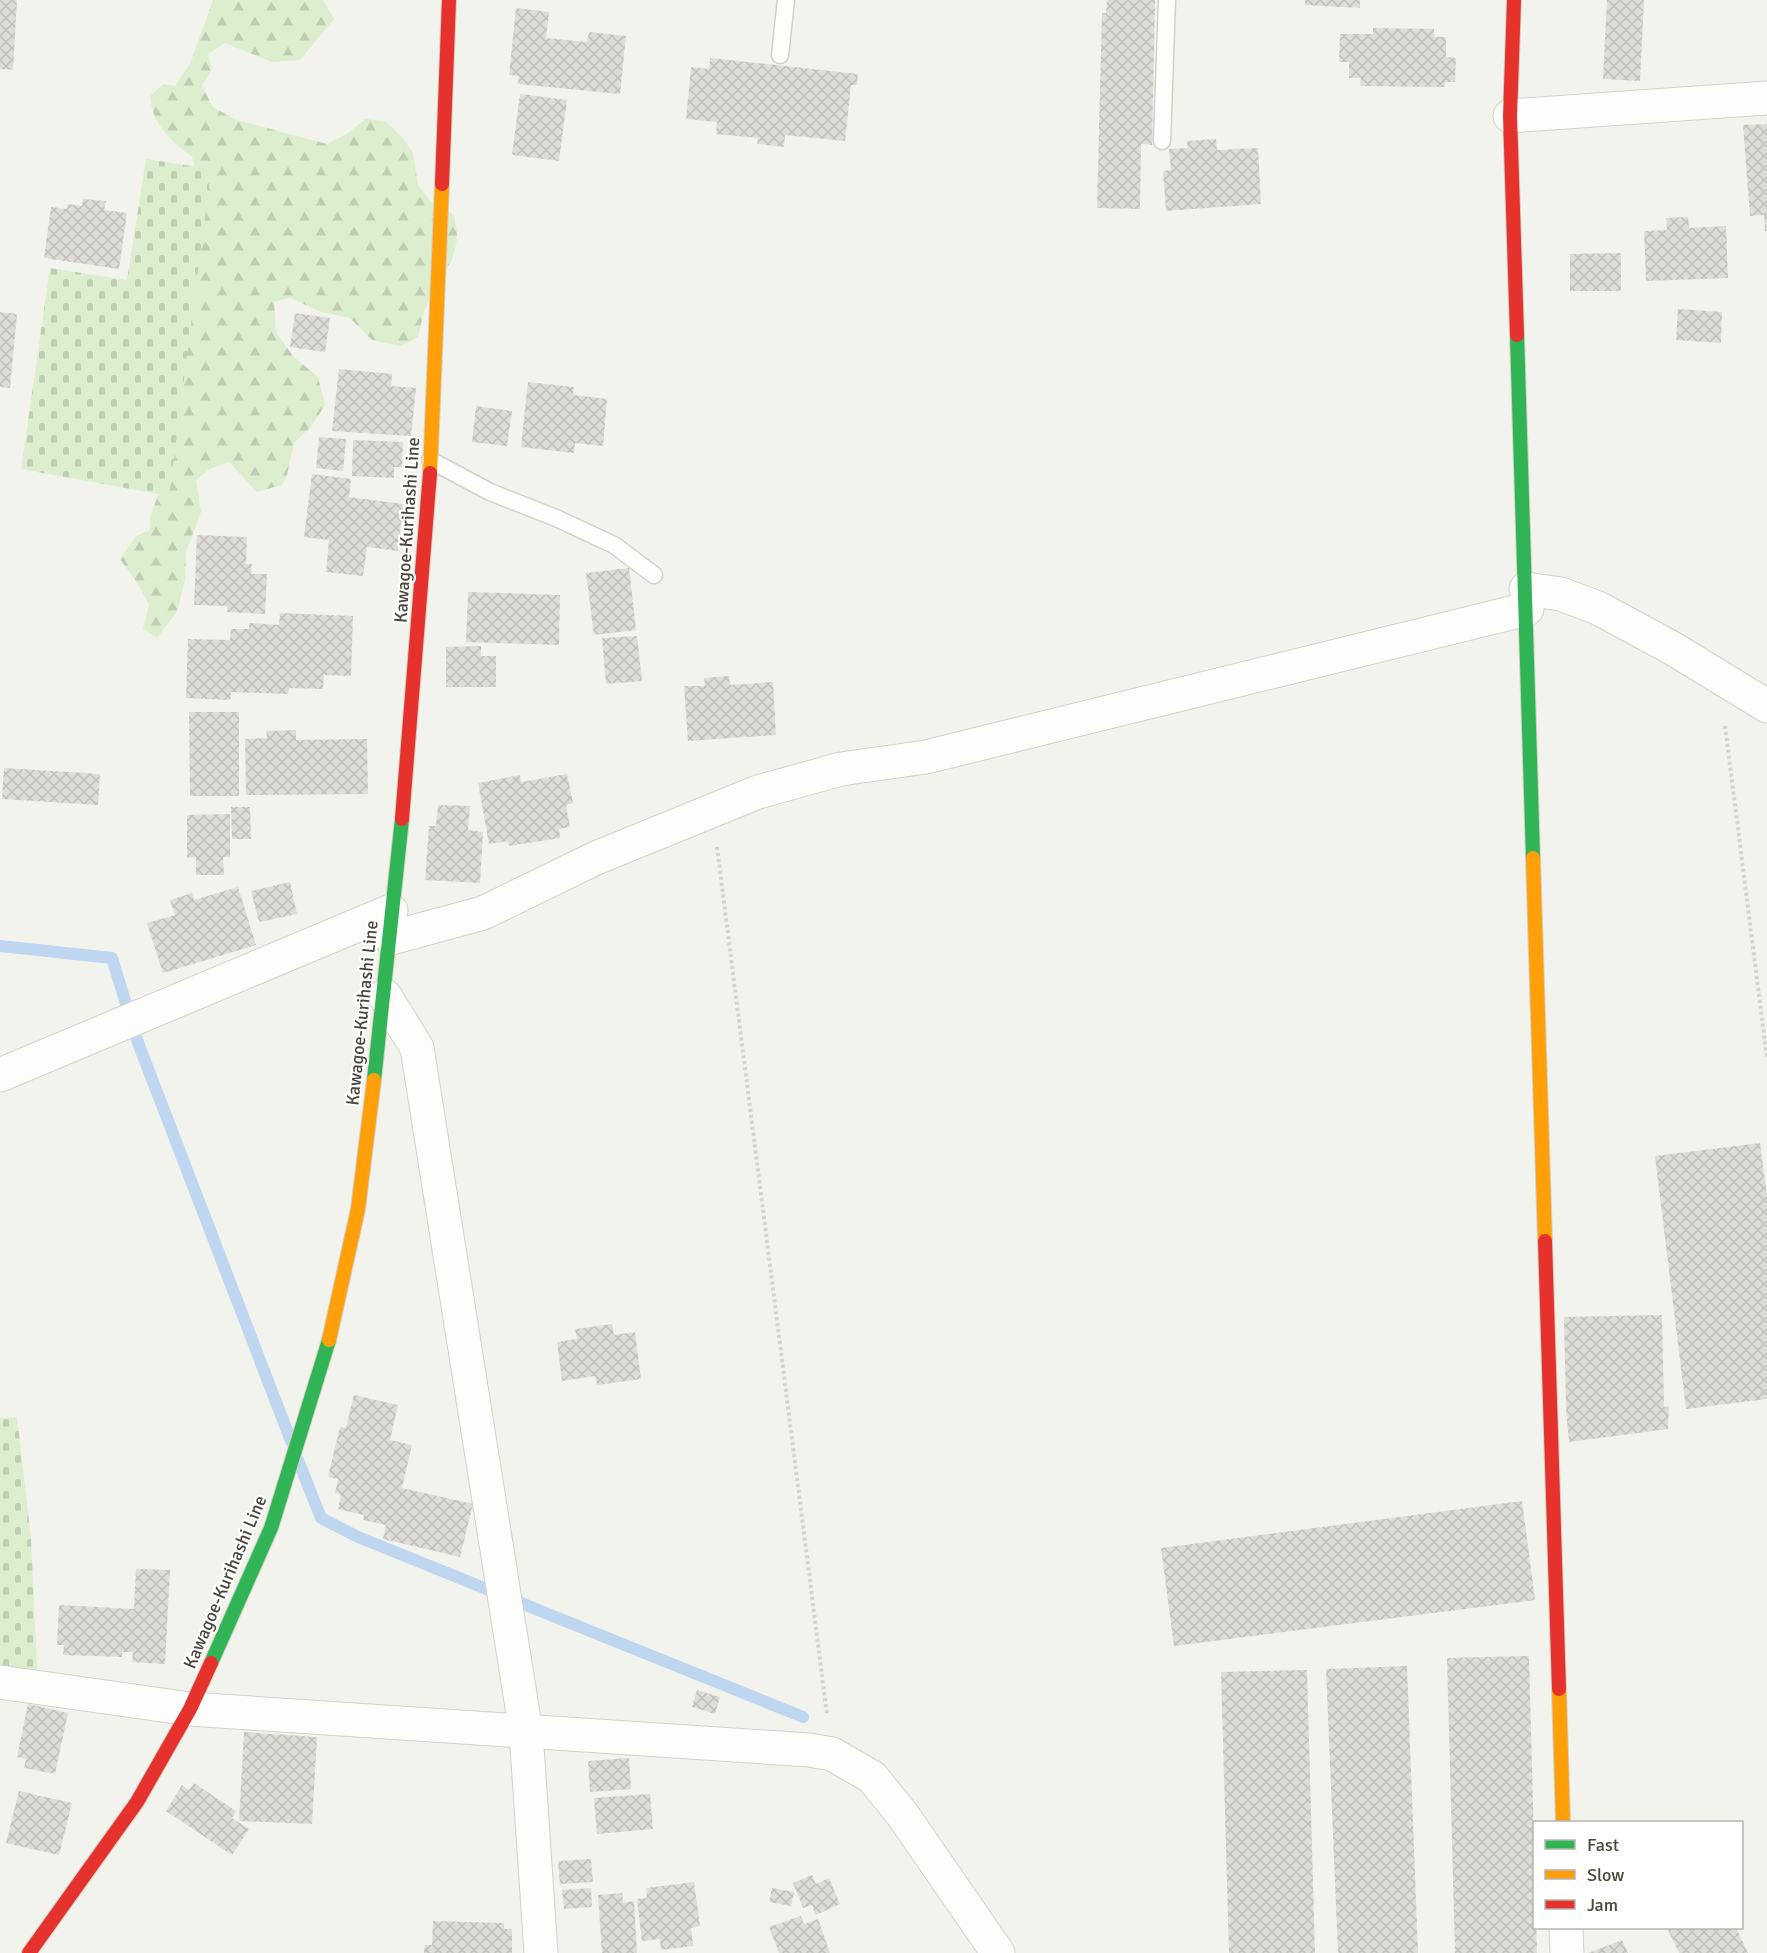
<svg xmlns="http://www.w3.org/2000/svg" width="1767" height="1953" font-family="Signika,sans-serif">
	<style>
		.forest { fill: url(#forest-firs) }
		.cemetery { fill: url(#cemetery-stones) }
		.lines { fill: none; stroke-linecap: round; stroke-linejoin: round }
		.stream { stroke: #bfd6f0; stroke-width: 12 }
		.building { fill: url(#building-cross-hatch) }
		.lane-casing { stroke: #d1d1cb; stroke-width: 19 }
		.street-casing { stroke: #d1d1cb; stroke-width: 35 }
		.fast-casing { stroke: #d2d1c5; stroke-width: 16 }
		.slow-casing { stroke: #d2d1c5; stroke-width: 16 }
		.jam-casing { stroke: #d2d1c5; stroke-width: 16 }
		.path { stroke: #d3d2cc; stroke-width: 4; stroke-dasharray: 3 3; stroke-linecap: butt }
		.lane { stroke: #fdfdfc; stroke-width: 16 }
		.street { stroke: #fdfdfc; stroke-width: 33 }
		.fast { stroke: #30b455; stroke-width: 14 }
		.slow { stroke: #ff9f0a; stroke-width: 14 }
		.jam { stroke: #e5322d; stroke-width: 14 }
		.labels { text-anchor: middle; stroke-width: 4.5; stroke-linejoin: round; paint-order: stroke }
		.street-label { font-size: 18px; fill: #4a4639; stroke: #fff }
	</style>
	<defs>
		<pattern id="forest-firs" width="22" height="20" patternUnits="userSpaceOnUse" patternTransform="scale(1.5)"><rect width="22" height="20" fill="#ddeecf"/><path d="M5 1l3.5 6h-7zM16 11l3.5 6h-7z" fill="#bfcdb2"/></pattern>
		<pattern id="cemetery-stones" width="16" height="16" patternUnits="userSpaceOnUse" patternTransform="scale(1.5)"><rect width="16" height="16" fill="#ddeecf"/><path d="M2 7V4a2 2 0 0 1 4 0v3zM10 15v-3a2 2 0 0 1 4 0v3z" fill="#bfcdb2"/></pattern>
		<pattern id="building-cross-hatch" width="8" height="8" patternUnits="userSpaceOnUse" patternTransform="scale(1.5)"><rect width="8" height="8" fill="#dddcd6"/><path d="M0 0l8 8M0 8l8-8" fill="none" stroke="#bfbeb8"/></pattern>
	</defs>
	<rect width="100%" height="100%" fill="#f3f3ee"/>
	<path class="forest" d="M 213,0 L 323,0 L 334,19 L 300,60 L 272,62 L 225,43 L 208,54 L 212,69 L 202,86 L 213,107 L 234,119 L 327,144 L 348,133 L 365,119 L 385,121 L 403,138 L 413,153 L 418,185 L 430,201 L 453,214 C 466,250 444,270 429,301 C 423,311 421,325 418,337 L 401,346 L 372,340 L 350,318 L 321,312 L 290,298 L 274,302 L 276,332 L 293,356 L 318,377 L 325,405 L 311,427 L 294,443 L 287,475 L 282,485 L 257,492 L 229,462 L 210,469 L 196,480 L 201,512 L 186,552 L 185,580 L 177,612 L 157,638 L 143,629 L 149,605 L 138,584 L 120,559 L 136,536 L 150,530 L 150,517 L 162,484 L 200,195 L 192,157 C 170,140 152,124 150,96 L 163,84 L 175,86 L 190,64 Z"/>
	<path class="cemetery" d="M 146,159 L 211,169 L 169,496 L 21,469 L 50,268 L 127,280 Z
		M 17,1417 L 31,1538 L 37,1669 L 0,1665 L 0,1418 Z"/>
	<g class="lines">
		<path class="stream" d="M 0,946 L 112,958 L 137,1040 L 291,1441
			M 298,1460 L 321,1518 L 358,1537 L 803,1717"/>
	</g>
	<path class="building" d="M 0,0 L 17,0 L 13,70 L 0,69 Z
		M 1107,0 L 1155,0 L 1152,145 L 1141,144 L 1140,209 L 1097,208 L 1102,13 L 1106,13 Z
		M 1305,0 L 1360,0 L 1360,8 L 1305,5 Z
		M 1607,0 L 1644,0 L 1640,81 L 1603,79 Z
		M 516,8 L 549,12 L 546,38 L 587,42 L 589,32 L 626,36 L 620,94 L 518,84 L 519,76 L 509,75 Z
		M 1373,28 L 1434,29 L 1434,37 L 1446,37 L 1446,57 L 1456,58 L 1455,82 L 1445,82 L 1445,87 L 1360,86 L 1361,78 L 1349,78 L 1349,62 L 1339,62 L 1340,34 L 1373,34 Z
		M 710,58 L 858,74 L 857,85 L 851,85 L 845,141 L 785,135 L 784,147 L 757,144 L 758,138 L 716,134 L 717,122 L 686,119 L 691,67 L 709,69 Z
		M 520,94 L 567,100 L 559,161 L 512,155 Z
		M 1767,124 L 1767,231 L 1765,231 L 1764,215 L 1750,216 L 1743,125 Z
		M 1216,139 L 1217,150 L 1258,148 L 1261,204 L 1166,211 L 1163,171 L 1171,170 L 1169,149 L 1188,148 L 1187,141 Z
		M 83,199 L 106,201 L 104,210 L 127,213 L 119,269 L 44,258 L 51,207 L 67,209 L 68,204 L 82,206 Z
		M 1688,217 L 1689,228 L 1726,226 L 1728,278 L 1646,281 L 1644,231 L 1667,230 L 1666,218 Z
		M 1621,253 L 1621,291 L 1570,291 L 1570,254 Z
		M 1678,309 L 1722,312 L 1721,343 L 1676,340 Z
		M 0,312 L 17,314 L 10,388 L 0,387 Z
		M 295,313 L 330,318 L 325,352 L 290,347 Z
		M 339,369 L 392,374 L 391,386 L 416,388 L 411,436 L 332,431 Z
		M 528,382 L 574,387 L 573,395 L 607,399 L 603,446 L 575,443 L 574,453 L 521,447 Z
		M 476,406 L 512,411 L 507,446 L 472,442 Z
		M 319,437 L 346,439 L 343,471 L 316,468 Z
		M 353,440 L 403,442 L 402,467 L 394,467 L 394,478 L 352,476 Z
		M 312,474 L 351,479 L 349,497 L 403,504 L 398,551 L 367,547 L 363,576 L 326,572 L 329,540 L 304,537 Z
		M 197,535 L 247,537 L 246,564 L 252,564 L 251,574 L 267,574 L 265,614 L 227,612 L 227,606 L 194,605 Z
		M 629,568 L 636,630 L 594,635 L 586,573 Z
		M 468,592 L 560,595 L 559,645 L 466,642 Z
		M 280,613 L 353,616 L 351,676 L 324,675 L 323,689 L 289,688 L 288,694 L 231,692 L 230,700 L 186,698 L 188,639 L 230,640 L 231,629 L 249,629 L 249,623 L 279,625 Z
		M 637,636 L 642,681 L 606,684 L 602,638 Z
		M 481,646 L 481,656 L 496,656 L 496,687 L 446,687 L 446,647 Z
		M 729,676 L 730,685 L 773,682 L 776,735 L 688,741 L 684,686 L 705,686 L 704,678 Z
		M 189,712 L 239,712 L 239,796 L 190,796 Z
		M 296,730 L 296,740 L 367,739 L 368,794 L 246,795 L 245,739 L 267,738 L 266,731 Z
		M 4,768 L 100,774 L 98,805 L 2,799 Z
		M 567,774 L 573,803 L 566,805 L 570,827 L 559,829 L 560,838 L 509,846 L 508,841 L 489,844 L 478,783 L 520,775 L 521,782 Z
		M 438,805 L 470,806 L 468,830 L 483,832 L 480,883 L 425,880 L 429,826 L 436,826 Z
		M 231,807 L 250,807 L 251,839 L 232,839 Z
		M 230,814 L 230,857 L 223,857 L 224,875 L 196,875 L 196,857 L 187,858 L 187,815 Z
		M 290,882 L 297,914 L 259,922 L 251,891 Z
		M 238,887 L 256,945 L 163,973 L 147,923 L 175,915 L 170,900 L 192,893 L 194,900 Z
		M 1760,1143 L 1767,1196 L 1767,1399 L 1686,1409 L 1655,1156 Z
		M 1662,1315 L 1664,1407 L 1669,1406 L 1668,1429 L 1569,1442 L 1566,1409 L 1564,1317 Z
		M 612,1324 L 614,1335 L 635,1332 L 641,1379 L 597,1385 L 595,1376 L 562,1381 L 557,1342 L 577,1339 L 575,1329 Z
		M 354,1395 L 398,1405 L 390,1440 L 412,1445 L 402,1488 L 473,1504 L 460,1557 L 383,1539 L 386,1525 L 363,1520 L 364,1515 L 338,1509 L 341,1495 L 335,1493 L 338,1479 L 328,1477 L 340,1427 L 346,1428 Z
		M 1522,1501 L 1535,1600 L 1174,1646 L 1161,1548 Z
		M 136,1569 L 170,1570 L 165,1664 L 132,1662 L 133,1652 L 122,1652 L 122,1657 L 63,1655 L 64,1645 L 57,1645 L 59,1605 L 134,1609 Z
		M 1529,1656 L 1537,1953 L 1455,1953 L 1447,1658 Z
		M 1407,1666 L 1418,1953 L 1338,1953 L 1326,1669 Z
		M 1307,1670 L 1315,1953 L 1229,1953 L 1221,1672 Z
		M 697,1690 L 720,1697 L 715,1714 L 692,1707 Z
		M 28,1704 L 68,1713 L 55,1774 L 24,1768 L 26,1759 L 17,1757 Z
		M 244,1732 L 317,1737 L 312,1824 L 239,1821 Z
		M 629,1758 L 631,1789 L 590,1792 L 588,1761 Z
		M 194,1783 L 236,1811 L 232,1818 L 249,1829 L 232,1855 L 166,1811 L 182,1785 L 189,1790 Z
		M 19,1791 L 72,1803 L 59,1855 L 6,1843 Z
		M 650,1794 L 653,1829 L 597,1834 L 594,1798 Z
		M 591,1859 L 593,1882 L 560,1884 L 558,1861 Z
		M 812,1875 L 816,1884 L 829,1878 L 840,1904 L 816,1915 L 812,1905 L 803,1908 L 793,1883 Z
		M 694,1882 L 700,1926 L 691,1928 L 693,1946 L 661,1950 L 660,1939 L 642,1941 L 637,1899 L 647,1898 L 646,1888 Z
		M 591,1888 L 592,1907 L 564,1909 L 562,1890 Z
		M 772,1888 L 794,1892 L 791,1906 L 769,1902 Z
		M 622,1893 L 623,1903 L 634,1901 L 637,1953 L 602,1953 L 598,1895 Z
		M 801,1916 L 804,1924 L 818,1919 L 830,1953 L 779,1953 L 769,1927 Z
		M 433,1921 L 504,1923 L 504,1929 L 512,1929 L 512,1953 L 424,1953 L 425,1945 L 432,1945 Z
		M 1667,1928 L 1736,1928 L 1748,1953 L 1679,1953 Z
		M 1622,1940 L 1628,1953 L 1588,1953 Z"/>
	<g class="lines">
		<g class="lane-casing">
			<path id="lane" d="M 780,55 L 786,0
				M 1162,141 L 1167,0
				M 430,460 L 490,492 L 556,518 L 614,545 L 654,575"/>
		</g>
		<g class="street-casing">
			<path id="street" d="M 1510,116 L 1767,98
				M 1526,589 L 1561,594 L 1598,608 L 1672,648 L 1767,706
				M 391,938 L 483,913 L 596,858 L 758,792 L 841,769 L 926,757 L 1527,609
				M 385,996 L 417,1048 L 526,1732 L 541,1953
				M 0,1075 L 391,911
				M 0,1682 L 190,1709 L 809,1750 L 832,1754 L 872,1777 L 902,1814 L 998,1953
				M 1566,1928 L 1567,1953"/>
		</g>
		<g class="fast-casing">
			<path id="fast" d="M 1517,335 L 1533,858
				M 374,1080 L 402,819
				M 211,1663 L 271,1528 L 329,1340"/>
		</g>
		<g class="slow-casing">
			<path id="slow" d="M 430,473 L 442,184
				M 1533,858 L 1545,1241
				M 329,1340 L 358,1209 L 374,1080
				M 1559,1689 L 1563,1822"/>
		</g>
		<g class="jam-casing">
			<path id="jam" d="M 1514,0 L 1510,116 L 1517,335
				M 442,184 L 449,0
				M 402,819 L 430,473
				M 1545,1241 L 1559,1689
				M 29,1953 L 137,1802 L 190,1709 L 211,1663"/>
		</g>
		<path class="path" d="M 1725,726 L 1767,1058
			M 717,847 L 827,1715"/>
		<use href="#lane" class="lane"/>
		<use href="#street" class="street"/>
		<use href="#fast" class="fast"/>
		<use href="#slow" class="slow"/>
		<use href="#jam" class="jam"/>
	</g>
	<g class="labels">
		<g class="street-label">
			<text transform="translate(407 530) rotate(-86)" y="6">Kawagoe-Kurihashi Line</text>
			<text transform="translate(362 1013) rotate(-84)" y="6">Kawagoe-Kurihashi Line</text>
			<text transform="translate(225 1582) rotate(-67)" y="6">Kawagoe-Kurihashi Line</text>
		</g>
	</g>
	<rect x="1533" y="1821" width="210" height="108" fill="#ffffff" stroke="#b7b5b0" stroke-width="1.5"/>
	<rect x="1545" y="1840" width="30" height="9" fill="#30b455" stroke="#b7b5b0" stroke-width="1.5"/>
	<text x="1587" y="1851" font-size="18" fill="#4a4639">Fast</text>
	<rect x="1545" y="1870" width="30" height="9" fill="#ff9f0a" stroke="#b7b5b0" stroke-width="1.5"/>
	<text x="1587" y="1881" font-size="18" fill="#4a4639">Slow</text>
	<rect x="1545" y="1900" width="30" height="9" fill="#e5322d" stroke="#b7b5b0" stroke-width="1.5"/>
	<text x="1587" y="1911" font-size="18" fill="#4a4639">Jam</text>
</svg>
